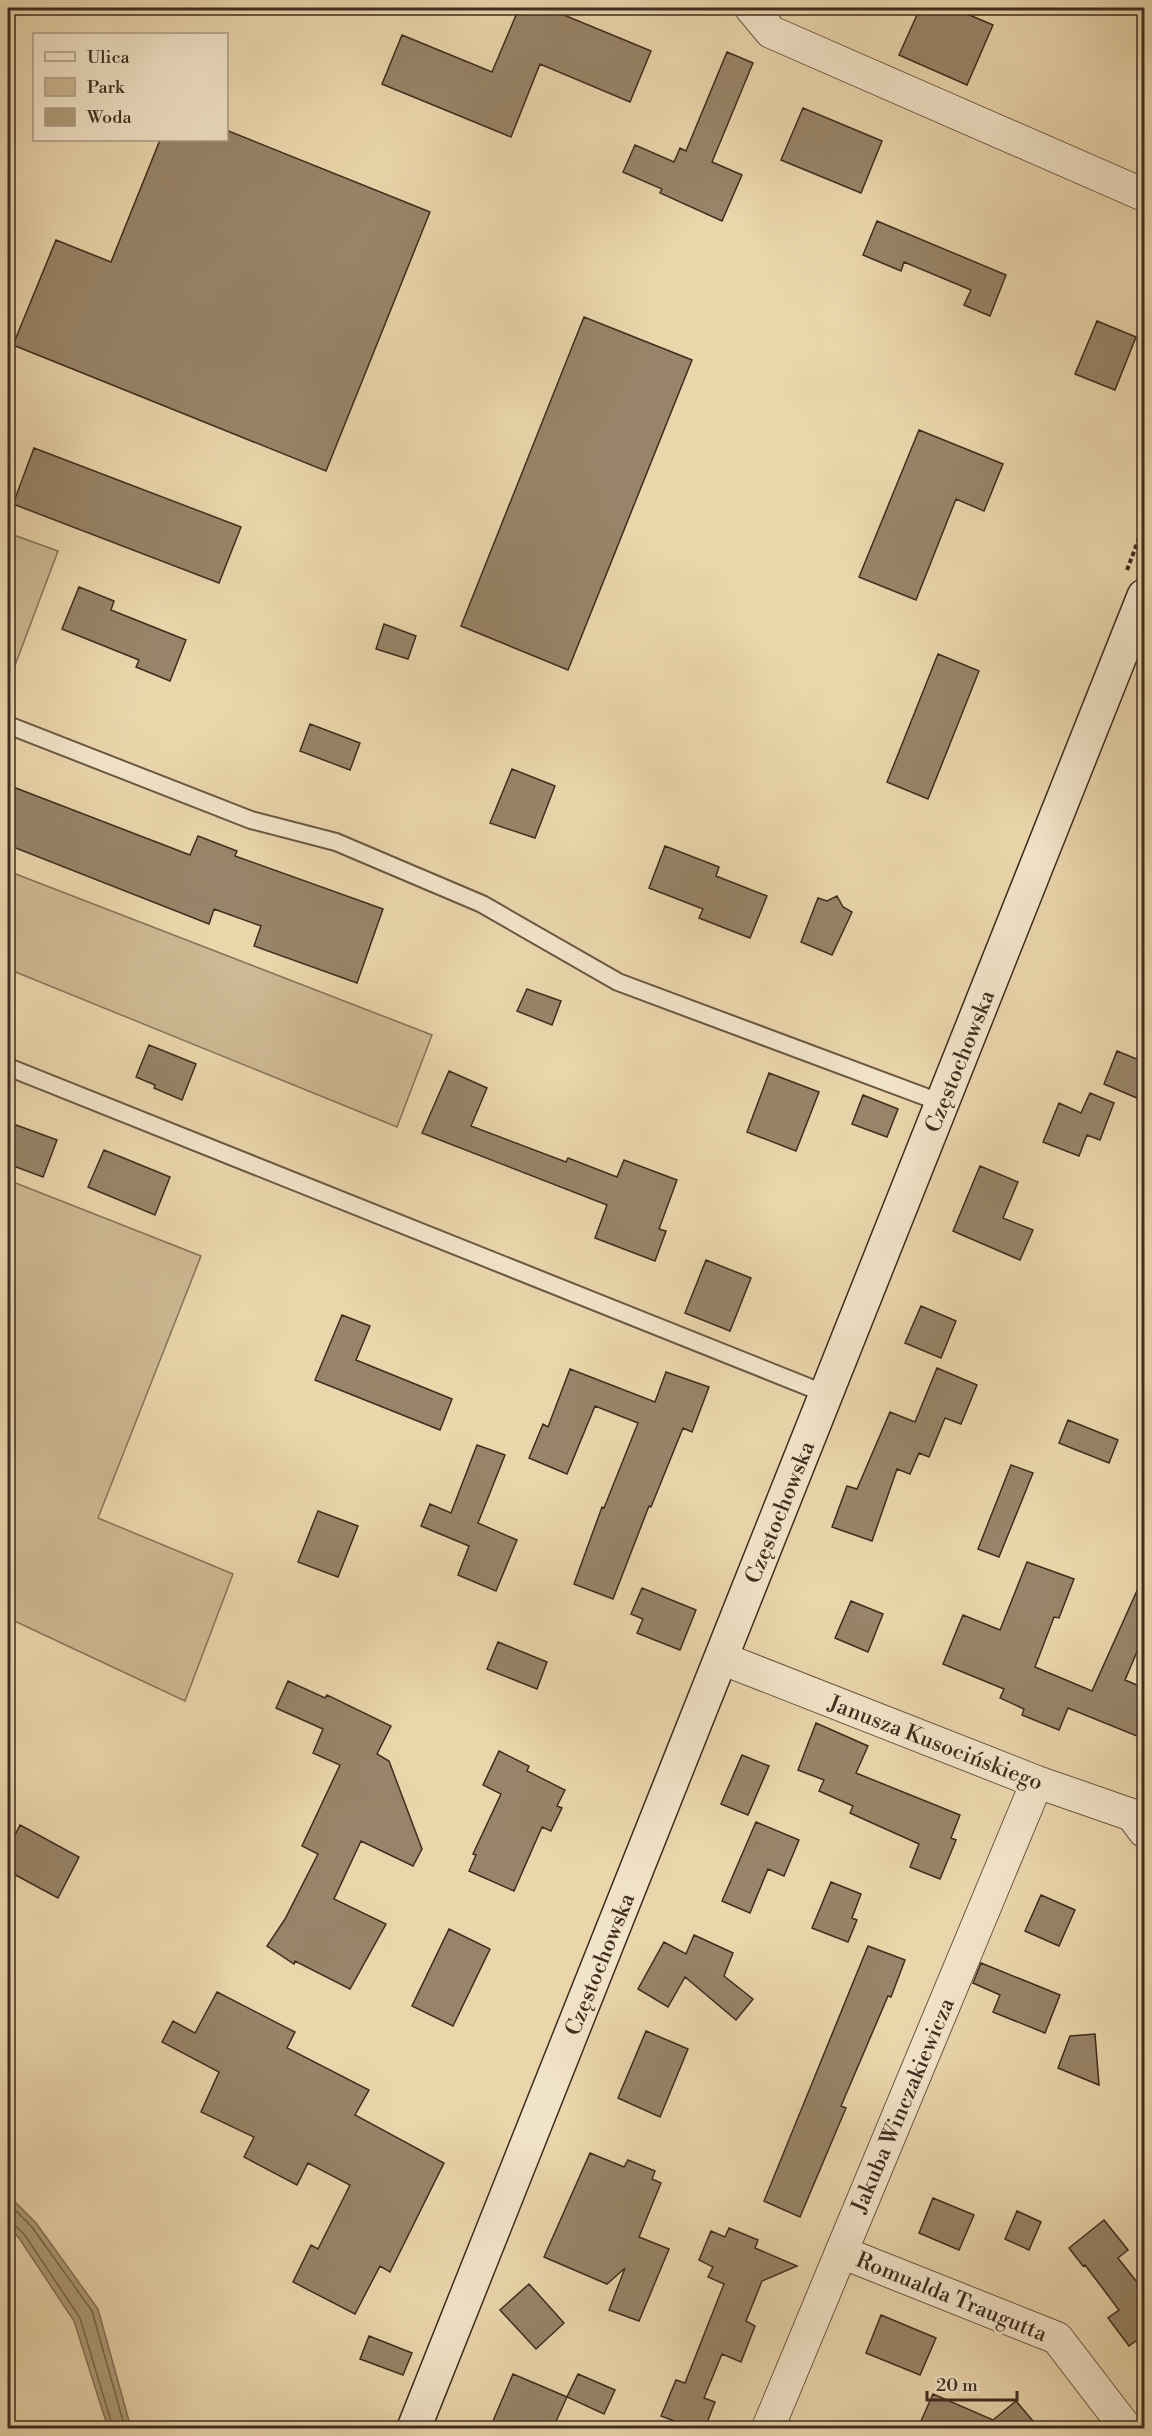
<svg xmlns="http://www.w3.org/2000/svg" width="1152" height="2436" font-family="'Libre Bodoni',serif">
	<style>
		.green { fill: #ceb994; stroke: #86735a; stroke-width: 1.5 }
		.water { fill: #b09d7c; stroke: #827057; stroke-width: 1.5 }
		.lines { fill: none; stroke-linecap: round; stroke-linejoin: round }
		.shore { stroke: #77654e; stroke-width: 1.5 }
		.building { fill: #988569; stroke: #3e2d20; stroke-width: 1.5 }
		.lane-casing { stroke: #695743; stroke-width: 20 }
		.street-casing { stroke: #695743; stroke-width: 34 }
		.secondary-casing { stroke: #3e2d20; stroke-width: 36 }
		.path { stroke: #3e2d20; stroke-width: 4; stroke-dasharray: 4.5 3; stroke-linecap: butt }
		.lane { stroke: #f2e4c9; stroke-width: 16 }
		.street { stroke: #f2e4c9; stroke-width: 32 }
		.secondary { stroke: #f2e4c9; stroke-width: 33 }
		.labels { text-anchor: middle; stroke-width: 5; stroke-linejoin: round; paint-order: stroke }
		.street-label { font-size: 22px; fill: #3e2d20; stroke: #f2e4c9 }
	</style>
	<rect width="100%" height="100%" fill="#ebd6ac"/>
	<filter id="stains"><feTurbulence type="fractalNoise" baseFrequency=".00333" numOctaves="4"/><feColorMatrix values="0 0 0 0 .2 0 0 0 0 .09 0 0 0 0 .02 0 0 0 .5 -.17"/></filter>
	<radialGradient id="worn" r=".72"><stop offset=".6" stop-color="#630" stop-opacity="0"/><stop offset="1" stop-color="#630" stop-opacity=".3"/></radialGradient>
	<path class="green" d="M 8,533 L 58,551 L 8,684 Z
		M 8,871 L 432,1035 L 397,1127 L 8,969 Z
		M 8,1180 L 201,1256 L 98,1518 L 233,1574 L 185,1701 L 8,1618 Z"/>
	<path class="water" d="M 8,2195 L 36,2223 L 98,2309 L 131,2428 L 108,2428 L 74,2321 L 19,2238 L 8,2227 Z"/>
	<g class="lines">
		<path class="shore" d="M 8,2203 L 32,2227 L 92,2311 L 125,2428
			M 8,2223 L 13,2224 L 24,2234 L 80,2318 L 113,2428"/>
	</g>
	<path class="building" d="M 519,8 L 547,8 L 651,51 L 630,102 L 540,64 L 511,137 L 382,84 L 402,35 L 492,72 Z
		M 920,8 L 953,8 L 993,25 L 967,85 L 899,55 Z
		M 727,52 L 753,63 L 712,162 L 742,175 L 722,221 L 660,193 L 662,189 L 623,172 L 635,145 L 674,162 L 680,148 L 686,151 Z
		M 803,108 L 882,141 L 861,193 L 781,160 Z
		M 226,130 L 430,212 L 326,471 L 13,345 L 56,240 L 111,262 L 160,140 L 226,140 Z
		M 877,221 L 1006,275 L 990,316 L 964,305 L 971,290 L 904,262 L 901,271 L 863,255 Z
		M 584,317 L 692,360 L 568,670 L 461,626 Z
		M 1097,321 L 1136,337 L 1115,390 L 1075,374 Z
		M 919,430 L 1003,464 L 984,511 L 956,499 L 916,600 L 859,577 Z
		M 34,448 L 241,527 L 219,583 L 13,504 Z
		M 79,587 L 114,601 L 111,610 L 186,640 L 170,681 L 136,667 L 139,660 L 62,629 Z
		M 384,624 L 416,636 L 408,659 L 376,649 Z
		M 938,654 L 979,671 L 928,799 L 887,782 Z
		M 310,724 L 360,743 L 350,770 L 300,751 Z
		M 512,769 L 555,786 L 535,838 L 490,823 Z
		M 8,785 L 190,855 L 198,836 L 237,851 L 235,856 L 383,909 L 357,983 L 254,946 L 261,926 L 214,909 L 209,924 L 8,845 Z
		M 665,846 L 719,867 L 716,876 L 767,896 L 750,938 L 699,918 L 703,909 L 649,888 Z
		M 837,896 L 843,907 L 852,912 L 832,955 L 801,942 L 818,898 L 827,901 Z
		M 527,989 L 561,1001 L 552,1025 L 517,1011 Z
		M 149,1045 L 196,1064 L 182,1100 L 154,1088 L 155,1085 L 136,1077 Z
		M 1117,1051 L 1144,1062 L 1144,1101 L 1104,1084 Z
		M 449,1071 L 487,1088 L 471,1126 L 566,1162 L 568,1158 L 617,1177 L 624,1160 L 677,1180 L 659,1229 L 666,1231 L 655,1261 L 595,1238 L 607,1205 L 422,1133 Z
		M 769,1073 L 819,1092 L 796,1151 L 747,1132 Z
		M 1090,1093 L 1114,1103 L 1100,1140 L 1087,1135 L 1079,1156 L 1043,1142 L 1059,1103 L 1081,1113 Z
		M 863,1095 L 898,1109 L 887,1137 L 852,1124 Z
		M 8,1122 L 57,1140 L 43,1177 L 8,1164 Z
		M 104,1150 L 170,1177 L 155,1215 L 88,1187 Z
		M 980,1166 L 1018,1182 L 1003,1218 L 1033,1230 L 1020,1260 L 953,1231 Z
		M 706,1260 L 751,1278 L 730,1331 L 685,1313 Z
		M 921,1306 L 956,1321 L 941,1358 L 905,1343 Z
		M 342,1315 L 370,1326 L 356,1360 L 452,1399 L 440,1430 L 315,1380 Z
		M 937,1368 L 977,1385 L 961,1424 L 945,1418 L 929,1457 L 919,1453 L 910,1474 L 897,1469 L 872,1541 L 832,1527 L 847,1486 L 857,1489 L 890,1412 L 915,1422 Z
		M 570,1369 L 655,1402 L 666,1372 L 709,1387 L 692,1432 L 683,1428 L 651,1507 L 649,1506 L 613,1599 L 574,1584 L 602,1507 L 604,1508 L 638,1423 L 595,1406 L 567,1474 L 529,1458 L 543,1424 L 548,1427 Z
		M 1068,1420 L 1118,1440 L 1109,1463 L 1059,1443 Z
		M 477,1445 L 505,1455 L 478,1523 L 517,1540 L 496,1591 L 458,1575 L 469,1546 L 421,1526 L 430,1504 L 451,1513 Z
		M 1011,1465 L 1033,1473 L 999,1557 L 978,1549 Z
		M 318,1511 L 358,1526 L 338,1577 L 298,1562 Z
		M 1027,1562 L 1074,1579 L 1059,1618 L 1054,1617 L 1035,1667 L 1092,1691 L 1144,1575 L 1144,1635 L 1125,1680 L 1144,1688 L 1144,1739 L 1068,1708 L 1059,1730 L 1022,1715 L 1024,1709 L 1000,1698 L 1004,1689 L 943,1664 L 963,1615 L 1000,1630 Z
		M 642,1588 L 696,1610 L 680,1650 L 637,1633 L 643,1619 L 631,1614 Z
		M 851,1601 L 883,1614 L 868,1652 L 835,1638 Z
		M 498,1642 L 547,1662 L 537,1689 L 487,1669 Z
		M 288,1681 L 325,1698 L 327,1695 L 391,1726 L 377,1754 L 389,1761 L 422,1849 L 413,1866 L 361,1841 L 334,1899 L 386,1924 L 350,1989 L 295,1961 L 294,1964 L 267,1946 L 285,1919 L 318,1854 L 302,1846 L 340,1765 L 313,1753 L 323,1729 L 276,1708 Z
		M 816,1723 L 868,1746 L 856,1773 L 960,1815 L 951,1838 L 956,1840 L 940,1879 L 910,1867 L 919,1844 L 850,1813 L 853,1806 L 819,1791 L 824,1780 L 798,1770 Z
		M 499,1751 L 529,1766 L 527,1771 L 565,1790 L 557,1806 L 562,1808 L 551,1831 L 542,1827 L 514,1891 L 469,1871 L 476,1855 L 473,1854 L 501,1794 L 483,1785 Z
		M 742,1755 L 769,1766 L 748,1815 L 721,1804 Z
		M 756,1822 L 799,1840 L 784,1876 L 768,1869 L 750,1913 L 722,1901 Z
		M 20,1825 L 79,1857 L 58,1898 L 8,1871 L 8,1849 Z
		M 831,1882 L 861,1894 L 852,1918 L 857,1920 L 848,1942 L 812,1928 Z
		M 1041,1895 L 1075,1910 L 1059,1946 L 1025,1931 Z
		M 449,1929 L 490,1949 L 453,2026 L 412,2006 Z
		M 694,1935 L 733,1953 L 724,1976 L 753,1999 L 736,2020 L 685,1977 L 668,2007 L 638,1989 L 664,1942 L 686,1954 Z
		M 868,1946 L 905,1960 L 891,1997 L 888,1996 L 841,2106 L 846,2108 L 800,2217 L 764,2201 Z
		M 981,1963 L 1060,1995 L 1045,2033 L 993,2012 L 1000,1995 L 973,1983 Z
		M 217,1992 L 295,2032 L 287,2048 L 369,2090 L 355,2115 L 444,2163 L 390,2272 L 380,2266 L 355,2314 L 293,2282 L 311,2245 L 318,2249 L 350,2185 L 308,2163 L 297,2185 L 244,2157 L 254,2137 L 201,2112 L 219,2072 L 162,2042 L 173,2021 L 195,2033 Z
		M 646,2031 L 688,2049 L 660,2117 L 618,2098 Z
		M 1095,2034 L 1099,2085 L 1058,2068 L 1070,2036 Z
		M 590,2153 L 624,2167 L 628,2160 L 655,2171 L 652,2179 L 661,2183 L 639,2237 L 669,2249 L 639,2321 L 609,2310 L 625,2268 L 607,2284 L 544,2257 Z
		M 933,2198 L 974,2215 L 959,2250 L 919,2233 Z
		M 1017,2211 L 1041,2222 L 1029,2250 L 1005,2239 Z
		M 1104,2220 L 1128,2250 L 1118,2258 L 1144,2291 L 1144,2343 L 1140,2338 L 1129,2346 L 1108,2318 L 1119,2310 L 1085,2265 L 1083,2266 L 1069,2248 Z
		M 729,2228 L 758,2240 L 755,2248 L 797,2266 L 762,2281 L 746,2321 L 755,2326 L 741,2362 L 722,2354 L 704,2398 L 715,2402 L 705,2428 L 693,2428 L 661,2416 L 676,2380 L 685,2383 L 724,2284 L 708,2277 L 713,2267 L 699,2260 L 711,2231 L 725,2237 Z
		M 529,2284 L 564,2323 L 536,2349 L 500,2310 Z
		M 881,2315 L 936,2338 L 920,2375 L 866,2353 Z
		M 369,2336 L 412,2353 L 403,2375 L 360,2359 Z
		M 513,2374 L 567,2397 L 553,2428 L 490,2428 Z
		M 578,2374 L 615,2390 L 604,2414 L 567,2397 Z
		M 933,2394 L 993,2420 L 1016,2401 L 1039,2428 L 918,2428 Z"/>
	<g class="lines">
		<g class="lane-casing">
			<path id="lane" d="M 8,725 L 251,820 L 336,842 L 482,904 L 618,982 L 942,1103
				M 8,1067 L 826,1394"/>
		</g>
		<g class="street-casing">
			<path id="street" d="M 751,8 L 771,32 L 1144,195
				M 721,1658 L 1037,1782 L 1132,1815 L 1144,1831
				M 841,2252 L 1057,2338 L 1126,2428
				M 768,2428 L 1037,1782"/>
		</g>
		<g class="secondary-casing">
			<path id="secondary" d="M 414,2428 L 1144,596"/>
		</g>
		<path class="path" d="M 1127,570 L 1144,525"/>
		<use href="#lane" class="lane"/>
		<use href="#street" class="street"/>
		<use href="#secondary" class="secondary"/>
	</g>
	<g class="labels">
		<g class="street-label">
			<text transform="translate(959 1061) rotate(-68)" y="8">Częstochowska</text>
			<text transform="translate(779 1512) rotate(-68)" y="8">Częstochowska</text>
			<text transform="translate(936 1742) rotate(21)" y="8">Janusza Kusocińskiego</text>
			<text transform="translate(599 1964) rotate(-68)" y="8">Częstochowska</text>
			<text transform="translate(902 2105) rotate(-67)" y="8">Jakuba Winczakiewicza</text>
			<text transform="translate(952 2296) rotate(22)" y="8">Romualda Traugutta</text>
		</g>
	</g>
	<rect width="1152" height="2436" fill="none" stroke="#ebd6ac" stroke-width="30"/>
	<rect x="9" y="9" width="1134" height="2418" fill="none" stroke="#3e2d20" stroke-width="3"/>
	<rect x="15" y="15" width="1122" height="2406" fill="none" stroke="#3e2d20" stroke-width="1.5"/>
	<rect x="33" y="33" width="195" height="108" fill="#f2e4c9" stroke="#aa9b85" stroke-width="1.5"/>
	<rect x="45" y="52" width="30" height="9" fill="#f2e4c9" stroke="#aa9b85" stroke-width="1.5"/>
	<text x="87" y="63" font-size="18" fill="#3e2d20">Ulica</text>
	<rect x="45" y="78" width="30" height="18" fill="#ceb994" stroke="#aa9b85" stroke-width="1.5"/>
	<text x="87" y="93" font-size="18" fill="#3e2d20">Park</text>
	<rect x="45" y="108" width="30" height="18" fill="#b09d7c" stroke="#aa9b85" stroke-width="1.5"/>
	<text x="87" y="123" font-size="18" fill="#3e2d20">Woda</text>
	<path d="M927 2391v9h90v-9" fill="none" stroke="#3e2d20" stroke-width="3"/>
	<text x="936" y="2391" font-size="18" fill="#3e2d20" stroke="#f2e4c9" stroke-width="4.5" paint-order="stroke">20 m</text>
	<rect width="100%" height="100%" filter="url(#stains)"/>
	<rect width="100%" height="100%" fill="url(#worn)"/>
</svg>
